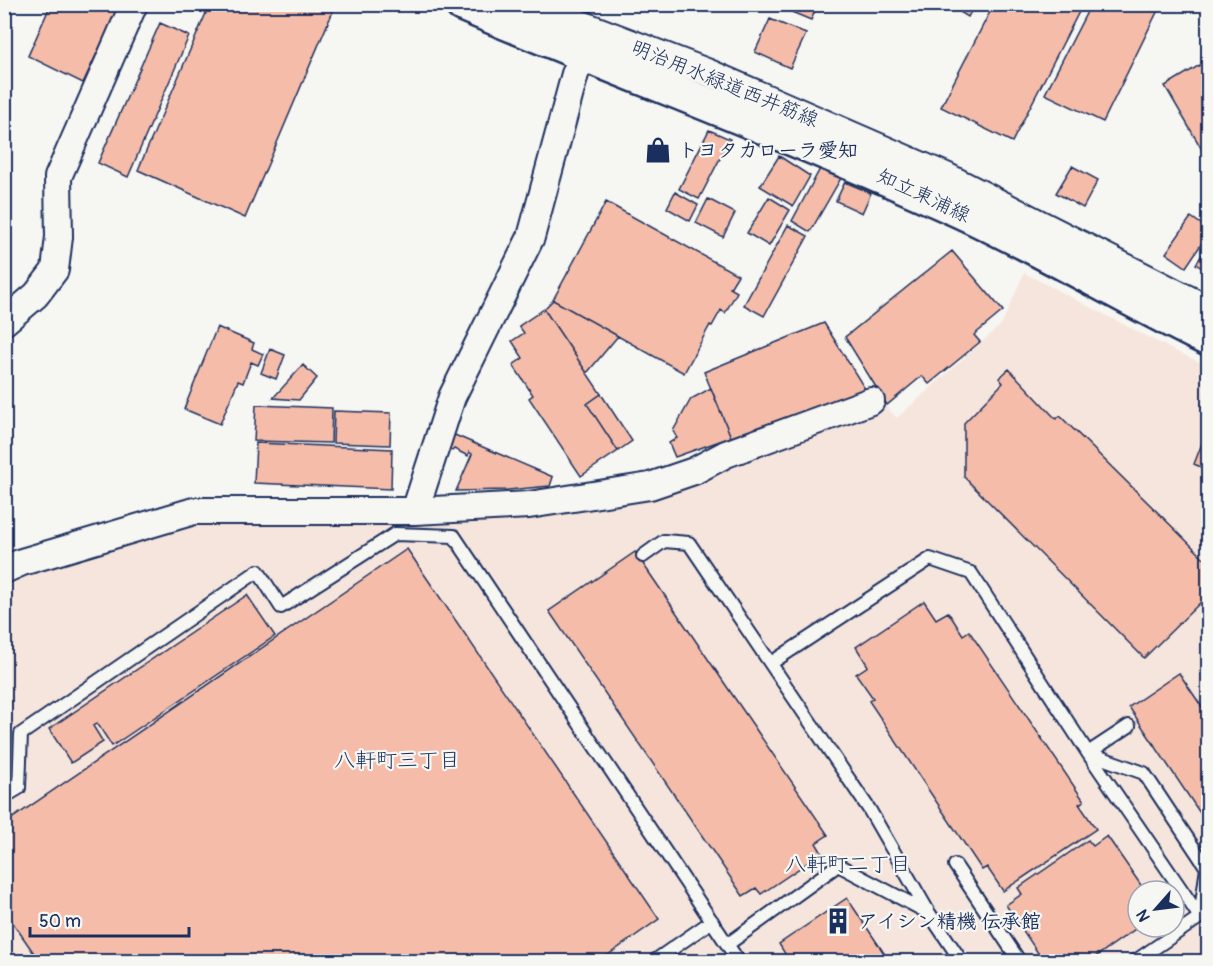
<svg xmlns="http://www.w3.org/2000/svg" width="1213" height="966" font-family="Pangolin,'Klee One',sans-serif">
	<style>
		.built { fill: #f6e5dc; fill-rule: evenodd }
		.building { fill: #f5bda9; stroke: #1b2f5e; stroke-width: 1.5 }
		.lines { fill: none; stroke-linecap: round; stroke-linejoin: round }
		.lane-casing { stroke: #1b2f5e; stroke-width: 16 }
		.street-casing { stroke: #1b2f5e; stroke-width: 30 }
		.primary-casing { stroke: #1b2f5e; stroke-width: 38 }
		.lane { stroke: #f6f6f2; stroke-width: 12 }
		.street { stroke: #f6f6f2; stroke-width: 26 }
		.primary { stroke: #f6f6f2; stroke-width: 33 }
		.labels { text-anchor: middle; stroke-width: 4.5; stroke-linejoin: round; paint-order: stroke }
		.street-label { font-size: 20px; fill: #1b2f5e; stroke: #f6f6f2 }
		.poi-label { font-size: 20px; font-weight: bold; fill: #1b2f5e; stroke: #f6f6f2; text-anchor: start }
		.neighbourhood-label { font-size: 21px; fill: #1b2f5e; stroke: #f6f6f2 }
	</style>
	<rect width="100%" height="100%" fill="#f6f6f2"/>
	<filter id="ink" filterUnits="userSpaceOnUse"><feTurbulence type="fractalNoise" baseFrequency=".0167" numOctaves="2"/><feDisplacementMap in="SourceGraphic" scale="12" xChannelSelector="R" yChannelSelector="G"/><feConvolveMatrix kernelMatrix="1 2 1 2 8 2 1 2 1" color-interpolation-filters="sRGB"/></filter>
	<g filter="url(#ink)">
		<path class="built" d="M 1024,273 L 1175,351 L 1208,366 L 1208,961 L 5,962 L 5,579 L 167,524 L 401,525 L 511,516 L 729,462 L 886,407 L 897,418 L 1002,324 ZM 1138,891 L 1174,891 L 1174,927 L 1138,927 Z"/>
		<path class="building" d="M 120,4 L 83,83 L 28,56 L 51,4 Z
			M 210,4 L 318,4 L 333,11 L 245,218 L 138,170 Z
			M 555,4 L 595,4 L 588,20 Z
			M 783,4 L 818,4 L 811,20 L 782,8 Z
			M 947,4 L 975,4 L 968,17 Z
			M 994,4 L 1083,4 L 1012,142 L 941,107 Z
			M 1091,4 L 1161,4 L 1103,122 L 1045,94 Z
			M 770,19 L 806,34 L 790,68 L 755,52 Z
			M 160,23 L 189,36 L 128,177 L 98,163 Z
			M 1208,60 L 1208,160 L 1165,86 Z
			M 709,130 L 730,139 L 699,199 L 679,189 Z
			M 779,156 L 810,176 L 793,206 L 760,186 Z
			M 1072,166 L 1098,180 L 1083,208 L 1056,193 Z
			M 821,167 L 841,178 L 810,232 L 792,221 Z
			M 845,182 L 871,193 L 862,213 L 836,201 Z
			M 675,192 L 698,205 L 690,221 L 667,208 Z
			M 769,197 L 790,210 L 769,246 L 747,233 Z
			M 708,199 L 735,213 L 723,237 L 696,223 Z
			M 606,202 L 738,275 L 730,288 L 737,292 L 725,313 L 721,310 L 712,326 L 710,325 L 684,373 L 553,300 Z
			M 1191,217 L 1208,229 L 1208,234 L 1186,267 L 1166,253 Z
			M 788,225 L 808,236 L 764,316 L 744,305 Z
			M 1207,247 L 1208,248 L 1208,272 L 1196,264 Z
			M 952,251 L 1003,311 L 974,335 L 980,342 L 929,384 L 922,376 L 887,405 L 845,337 Z
			M 553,300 L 618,336 L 587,373 L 544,309 Z
			M 544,309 L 601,394 L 587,404 L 618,451 L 581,476 L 529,398 L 533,395 L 513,365 L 523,358 L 512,341 L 524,333 L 519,326 Z
			M 824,323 L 865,389 L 731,437 L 704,372 Z
			M 217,327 L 254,343 L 252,349 L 263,354 L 258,365 L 251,362 L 243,383 L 238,381 L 220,424 L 184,409 Z
			M 270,349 L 285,355 L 276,379 L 261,373 Z
			M 303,365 L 317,378 L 299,400 L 273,398 Z
			M 1009,369 L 1056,419 L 1060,416 L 1208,562 L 1208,595 L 1144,658 L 964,477 L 964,423 L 1003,383 L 999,378 Z
			M 711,388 L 731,437 L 675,457 L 669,443 L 677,438 L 673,431 L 691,399 Z
			M 601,394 L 632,441 L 618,451 L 587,404 Z
			M 256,405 L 332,408 L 331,443 L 254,441 Z
			M 334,411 L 391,413 L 390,445 L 333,443 Z
			M 1208,428 L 1208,470 L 1194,464 Z
			M 450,433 L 553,477 L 550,486 L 508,490 L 456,491 L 472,454 L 469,452 L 468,456 L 454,449 L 452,451 L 444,448 Z
			M 256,443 L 392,449 L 391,489 L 254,483 Z
			M 407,549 L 659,919 L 598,962 L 40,962 L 4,910 L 4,824 Z
			M 635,552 L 828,835 L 816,843 L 822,853 L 761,894 L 756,888 L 743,896 L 549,611 Z
			M 247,595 L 275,636 L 112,746 L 97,723 L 93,726 L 103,742 L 71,763 L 49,729 Z
			M 924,601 L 936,619 L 948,612 L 963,635 L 969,631 L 1084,801 L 1079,804 L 1096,829 L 1003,891 L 987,867 L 982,870 L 869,701 L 873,698 L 856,674 L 868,666 L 856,647 Z
			M 1179,673 L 1208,716 L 1208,825 L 1129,707 Z
			M 1107,836 L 1145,891 L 1138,891 L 1138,927 L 1088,962 L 1044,962 L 1006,905 L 1022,894 L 1018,888 L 1088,840 L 1093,846 Z
			M 847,898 L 890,962 L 790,962 L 779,944 Z"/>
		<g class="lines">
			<g class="lane-casing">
				<path id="lane" d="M 643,556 L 664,541 L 689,543 L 869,809 L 929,913
					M 771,663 L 930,559 L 971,573 L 1088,753 L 1200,917 L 1134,962
					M 1129,726 L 1088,753 L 1144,773 L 1207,868 L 1200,917
					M 4,797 L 19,788 L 21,734 L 258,571 L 281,607 L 395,534 L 454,536 L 739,962
					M 955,865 L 1020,962
					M 728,944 L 838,865 L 929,913 L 962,962
					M 4,960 L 5,962
					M 653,962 L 712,921"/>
			</g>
			<g class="street-casing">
				<path id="street" d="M 529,4 L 709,73 L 948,177 L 1208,309
					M 4,322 L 36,295 L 55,270 L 59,237 L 58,177 L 134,4
					M 415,511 L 529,505 L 650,486 L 694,471 L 726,454 L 871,401
					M 4,570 L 22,562 L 194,511 L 415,511 L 452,397 L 531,237 L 575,74 L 583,55"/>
			</g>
			<g class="primary-casing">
				<path id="primary" d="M 462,4 C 627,74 795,136 958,210 C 1043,249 1124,298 1208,339"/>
			</g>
			<use href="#lane" class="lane"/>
			<use href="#street" class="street"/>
			<use href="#primary" class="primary"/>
		</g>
	</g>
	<defs>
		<g id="shop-bare" transform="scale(2.07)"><path d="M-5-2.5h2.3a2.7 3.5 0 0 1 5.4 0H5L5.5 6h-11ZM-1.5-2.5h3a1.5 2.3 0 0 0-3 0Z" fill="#1b2f5e" stroke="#f6f6f2" stroke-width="2.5" paint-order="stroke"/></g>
		<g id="building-bare" transform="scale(2.07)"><path d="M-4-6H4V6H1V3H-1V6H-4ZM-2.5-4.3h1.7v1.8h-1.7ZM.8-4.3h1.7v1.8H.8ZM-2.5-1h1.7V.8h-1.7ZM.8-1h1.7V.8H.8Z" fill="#1b2f5e" stroke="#f6f6f2" stroke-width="2.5" paint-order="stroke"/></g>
	</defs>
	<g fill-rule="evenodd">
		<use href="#shop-bare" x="658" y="150"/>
		<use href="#building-bare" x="838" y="921"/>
	</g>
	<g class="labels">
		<g class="street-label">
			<text transform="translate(725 83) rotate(22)" y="7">明治用水緑道西井筋線</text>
			<text transform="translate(924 195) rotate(25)" y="7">知立東浦線</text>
		</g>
		<g class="poi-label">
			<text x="678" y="157">トヨタカローラ愛知</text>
			<text x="858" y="928">アイシン精機 伝承館</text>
		</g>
		<g class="neighbourhood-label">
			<text x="397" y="767">八軒町三丁目</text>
			<text x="848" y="871">八軒町二丁目</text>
		</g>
	</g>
	<rect width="1213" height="966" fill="none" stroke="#f6f6f2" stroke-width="24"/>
	<rect x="12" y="12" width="1189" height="942" fill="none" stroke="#1b2f5e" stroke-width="2" filter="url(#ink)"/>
	<g transform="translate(1156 909) rotate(242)"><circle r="28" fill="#f6f6f2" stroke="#9ea6b7" stroke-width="1.5"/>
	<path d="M0-4.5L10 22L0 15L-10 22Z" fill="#1b2f5e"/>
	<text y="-9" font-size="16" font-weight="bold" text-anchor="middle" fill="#1b2f5e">N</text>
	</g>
	<path d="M30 927v9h159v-9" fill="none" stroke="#1b2f5e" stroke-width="3"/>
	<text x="39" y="927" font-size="18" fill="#1b2f5e" stroke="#f6f6f2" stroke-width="4.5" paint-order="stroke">50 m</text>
</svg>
